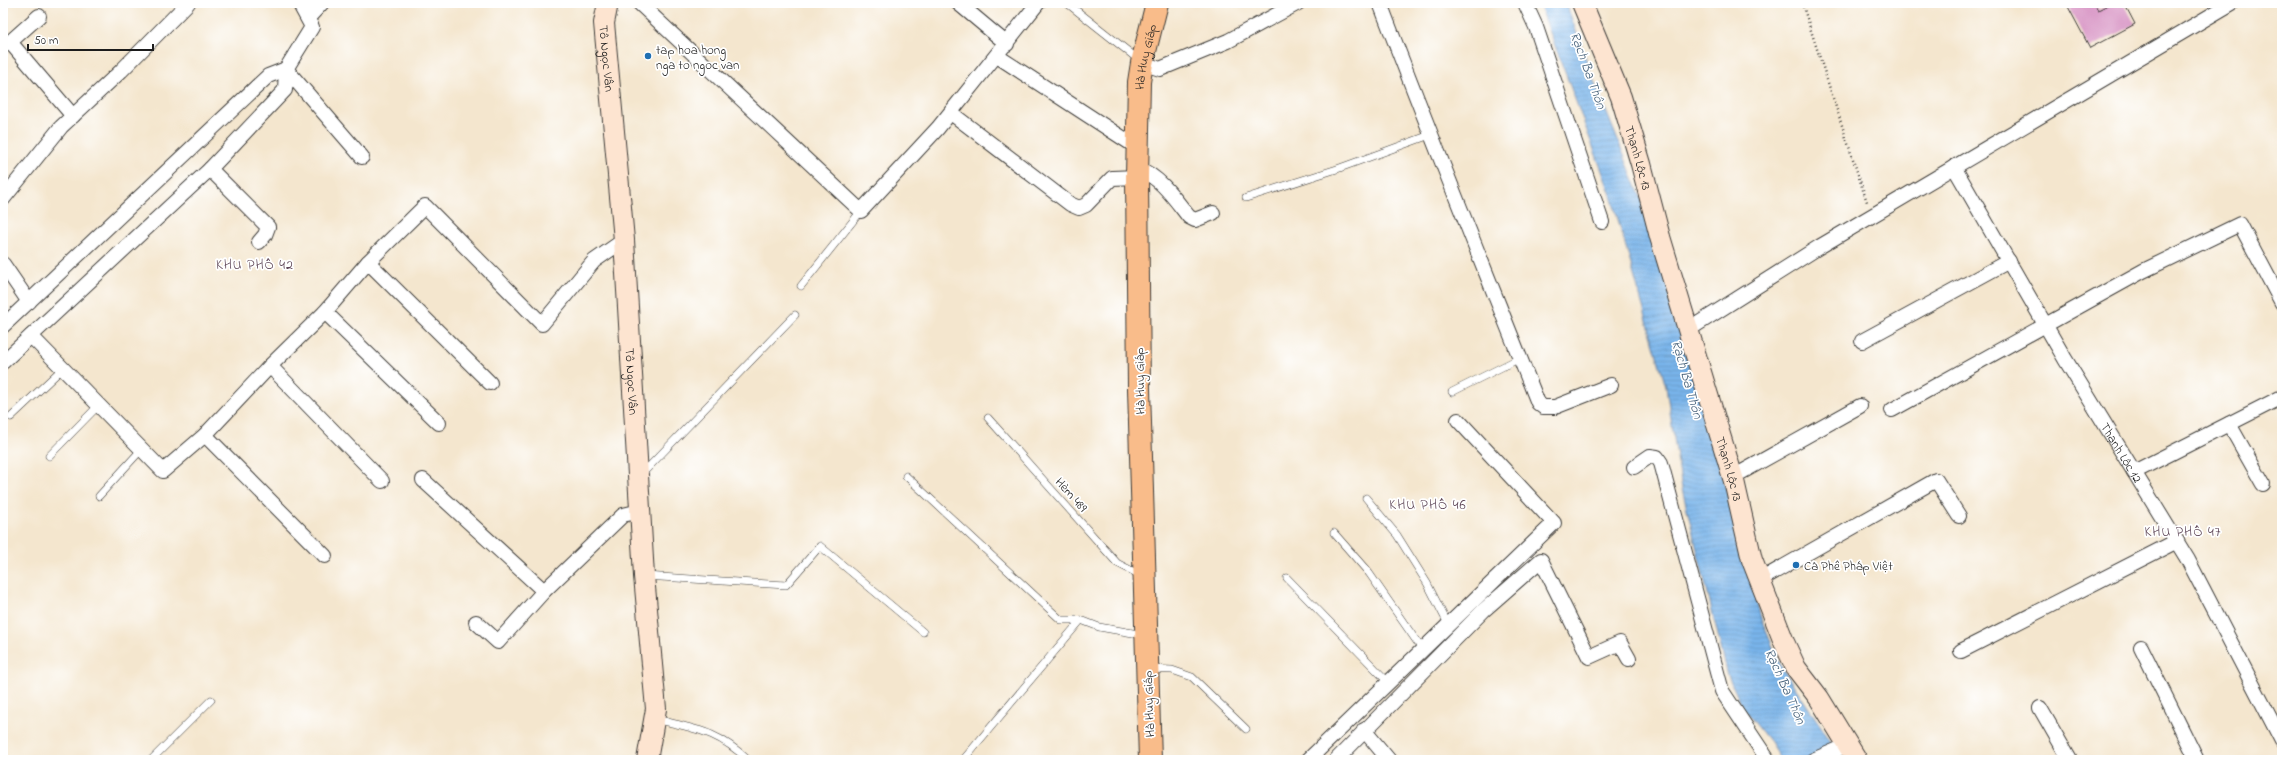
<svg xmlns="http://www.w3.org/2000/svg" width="2285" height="763" font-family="'Indie Flower',sans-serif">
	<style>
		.water { fill: url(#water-rules); stroke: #4a6883 }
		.building { fill: #d792c3 }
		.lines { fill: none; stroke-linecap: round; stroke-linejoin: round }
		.lane-casing { stroke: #3c3a37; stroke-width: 8 }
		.street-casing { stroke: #3c3a37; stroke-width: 16 }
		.secondary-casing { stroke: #3c3a37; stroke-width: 22 }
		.primary-casing { stroke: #3c3a37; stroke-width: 24 }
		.path { stroke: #3c3a37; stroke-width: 2.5; stroke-dasharray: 1 3; stroke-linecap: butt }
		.lane { stroke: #fff; stroke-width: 7 }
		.street { stroke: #fff; stroke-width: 14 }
		.secondary { stroke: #fde4d0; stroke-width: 20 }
		.primary { stroke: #f9bc8a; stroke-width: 22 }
		.poi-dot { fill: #1f6fb2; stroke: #fff; stroke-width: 1.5 }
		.labels { text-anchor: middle; stroke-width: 3.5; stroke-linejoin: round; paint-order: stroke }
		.poi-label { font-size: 13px; fill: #1c1c1c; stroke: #fff; text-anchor: start }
		.street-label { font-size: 13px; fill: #1c1c1c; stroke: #fff }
		.water-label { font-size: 14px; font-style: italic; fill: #456079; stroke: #fff }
		.neighbourhood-label { font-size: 14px; letter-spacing: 1px; fill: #5d4556; stroke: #fff }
	</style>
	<defs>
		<pattern id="water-rules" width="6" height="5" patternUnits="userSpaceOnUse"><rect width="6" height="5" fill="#78b4ea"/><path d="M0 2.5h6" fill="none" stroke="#679ac8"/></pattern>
	</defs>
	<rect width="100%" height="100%" fill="#fff"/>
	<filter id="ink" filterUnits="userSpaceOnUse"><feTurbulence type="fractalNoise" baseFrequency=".025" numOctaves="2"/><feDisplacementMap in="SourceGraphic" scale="8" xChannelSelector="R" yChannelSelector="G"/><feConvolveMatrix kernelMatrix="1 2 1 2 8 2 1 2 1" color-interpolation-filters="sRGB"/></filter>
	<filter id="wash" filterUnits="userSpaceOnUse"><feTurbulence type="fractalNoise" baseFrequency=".012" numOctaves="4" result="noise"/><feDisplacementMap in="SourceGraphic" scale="16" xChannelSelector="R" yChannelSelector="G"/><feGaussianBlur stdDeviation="0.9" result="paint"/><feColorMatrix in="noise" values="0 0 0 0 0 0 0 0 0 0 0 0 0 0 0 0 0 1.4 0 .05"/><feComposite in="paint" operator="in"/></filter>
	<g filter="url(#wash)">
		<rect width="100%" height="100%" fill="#f4e6ce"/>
		<path class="water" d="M 1539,3 L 1566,3 L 1592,76 L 1643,203 L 1687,328 L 1736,530 L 1762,621 L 1781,666 L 1843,760 L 1781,760 L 1770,742 L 1743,708 L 1728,676 L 1682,489 L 1666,387 L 1611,195 Z"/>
		<g id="blocks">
			<path class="building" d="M 2066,3 L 2094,3 L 2098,10 L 2112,3 L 2124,3 L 2135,24 L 2090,48 Z"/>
		</g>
	</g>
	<g filter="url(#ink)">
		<use href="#blocks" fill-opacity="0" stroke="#3c3a37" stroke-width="1"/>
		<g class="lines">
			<g class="lane-casing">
				<path id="lane" d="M 1067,3 L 1139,60
					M 1246,198 L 1337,169 L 1430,135
					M 801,286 L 861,211
					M 1452,392 L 1520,358
					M 11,417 L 62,369
					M 988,418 L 1117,563 L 1142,576
					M 49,456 L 98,406
					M 641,475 L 795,315
					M 906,476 L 1061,620 L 1081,620 L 1099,627 L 1144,635
					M 99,496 L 141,450
					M 1366,498 L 1397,535 L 1427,583 L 1448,624
					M 1334,533 L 1369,573 L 1422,649
					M 645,576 L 786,585 L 820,546 L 923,632
					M 1287,578 L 1388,682
					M 1150,669 L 1172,670 L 1192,677 L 1246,729
					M 655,719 C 695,729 717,730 748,760
					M 151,760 L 211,700
					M 963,760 L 1081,620"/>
			</g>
			<g class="street-casing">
				<g id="street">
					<path d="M 639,3 L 861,211 L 938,128 L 1038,3"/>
					<path d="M 958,3 L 1007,44"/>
					<path d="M 1380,3 C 1431,137 1485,270 1538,403 L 1543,407 L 1555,407 L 1611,385"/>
					<path d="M 1525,3 L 1536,27 L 1602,222"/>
					<path d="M 39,16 L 10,42 L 73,116"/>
					<path d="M 308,18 L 322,3"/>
					<path d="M 997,56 L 1138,148"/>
					<path d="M 1142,63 L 1160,69 L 1228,41 L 1298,3"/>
					<path d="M 286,69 L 362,157"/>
					<path d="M 951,113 L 1070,204 L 1079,208 L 1086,205 L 1112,178 L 1137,177"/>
					<path id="s1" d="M 1954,167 L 2065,359 L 2188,560 L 2282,741"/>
					<path d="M 1138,168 C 1161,178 1174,198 1189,217 L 1195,220 L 1213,213"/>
					<path d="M 210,169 L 268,227 L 265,235 L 259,242"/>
					<path d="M 3,199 L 61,127 L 121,71 L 188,3"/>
					<path d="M 368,262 L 490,383"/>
					<path d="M 3,264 L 29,302"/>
					<path d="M 325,312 L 439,423"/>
					<path d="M 3,326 L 268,76 L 286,69"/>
					<path d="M 1688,330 L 1819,247 L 2232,3"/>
					<path d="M 31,336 L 163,471 L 205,435 L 270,366 L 325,312 L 368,262 L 425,206 L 542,324 L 594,261 L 624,240"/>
					<path d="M 1862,341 L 2009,261"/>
					<path d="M 3,362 L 210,169 L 285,90 L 286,69 L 312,27 L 299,3"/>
					<path d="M 270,366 L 382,481"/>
					<path d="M 1892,410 L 2143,271 L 2240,224 L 2282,303"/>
					<path d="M 2229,424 L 2263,484"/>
					<path d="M 205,435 L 325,556"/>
					<path d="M 1634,467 L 1650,456 L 1657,457 L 1661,463 L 1722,691 L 1768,760"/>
					<path d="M 2134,472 L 2282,397"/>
					<path d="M 1733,477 L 1860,406"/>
					<path d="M 423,480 L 544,591 L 623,515 L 640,511"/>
					<path d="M 1760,580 L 1936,480 L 1959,516"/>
					<path d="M 476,622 L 498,642 L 544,591"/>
					<path d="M 2141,647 L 2197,760"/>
					<path d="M 1961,651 L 2177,541"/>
					<path d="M 2040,708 L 2070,760"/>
					<path d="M 1364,730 L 1389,760"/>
					<path d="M 1308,760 L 1554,523 L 1458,420"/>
					<path d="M 1336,760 L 1484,610 L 1541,560 L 1589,657 L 1620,643 L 1629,659"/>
					<path d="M 1813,760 L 1848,745"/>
				</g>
			</g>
			<g class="secondary-casing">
				<g id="secondary">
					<path id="s2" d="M 608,3 L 604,23 L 624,240 L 644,576 L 656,709 L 647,760"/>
					<path id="s3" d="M 1582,3 L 1621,97 L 1641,164 L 1660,237 L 1734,481 L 1752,560 L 1784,642 L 1796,668 L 1819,698 L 1857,760"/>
				</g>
			</g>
			<g class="primary-casing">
				<g id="primary">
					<path id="s4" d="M 1150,760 L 1139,389 L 1137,177 L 1139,82 L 1142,63 L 1157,3"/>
				</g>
			</g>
			<path class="path" d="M 1802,3 L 1867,202"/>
			<use href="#lane" class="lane"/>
			<use href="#street" class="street"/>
			<use href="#secondary" class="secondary"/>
			<use href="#primary" class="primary"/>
		</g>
	</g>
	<g class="poi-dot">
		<circle cx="648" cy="56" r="4"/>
		<circle cx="1796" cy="565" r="4"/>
	</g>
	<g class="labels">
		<g class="poi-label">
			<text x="656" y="54">tap hoa hong<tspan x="656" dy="15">nga to ngoc van</tspan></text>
			<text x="1804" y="570">Cà Phê Pháp Việt</text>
		</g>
		<g class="street-label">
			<text dy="5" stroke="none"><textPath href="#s4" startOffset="704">Hà Huy Giáp</textPath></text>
			<text dy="5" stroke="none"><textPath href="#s2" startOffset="56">Tô Ngọc Vân</textPath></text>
			<text dy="5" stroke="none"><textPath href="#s3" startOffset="165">Thạnh Lộc 13</textPath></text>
			<text transform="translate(1139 381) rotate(-91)" y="5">Hà Huy Giáp</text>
			<text dy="5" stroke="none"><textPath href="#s2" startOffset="380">Tô Ngọc Vân</textPath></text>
			<text dy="5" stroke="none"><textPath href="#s1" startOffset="331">Thạnh Lộc 12</textPath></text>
			<text dy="5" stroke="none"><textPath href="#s3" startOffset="489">Thạnh Lộc 13</textPath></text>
			<text transform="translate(1072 494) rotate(48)" y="5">Hèm 489</text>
			<text transform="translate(1148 704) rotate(-92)" y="5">Hà Huy Giáp</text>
		</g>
		<g class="water-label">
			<text transform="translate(1589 70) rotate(70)" y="5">Rạch Ba Thôn</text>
			<text transform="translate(1688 379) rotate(74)" y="5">Rạch Ba Thôn</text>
			<text transform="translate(1786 686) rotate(66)" y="5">Rạch Ba Thôn</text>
		</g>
		<g class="neighbourhood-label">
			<text x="255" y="269">KHU PHỐ 42</text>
			<text x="1428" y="509">KHU PHỐ 46</text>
			<text x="2183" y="536">KHU PHỐ 47</text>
		</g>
	</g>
	<rect width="2285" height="763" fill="none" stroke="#fff" stroke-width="16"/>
	<path d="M28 44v6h125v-6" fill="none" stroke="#1c1c1c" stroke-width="2"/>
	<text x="34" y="44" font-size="12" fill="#1c1c1c" stroke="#ffffff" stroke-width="3" paint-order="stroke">50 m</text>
</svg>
